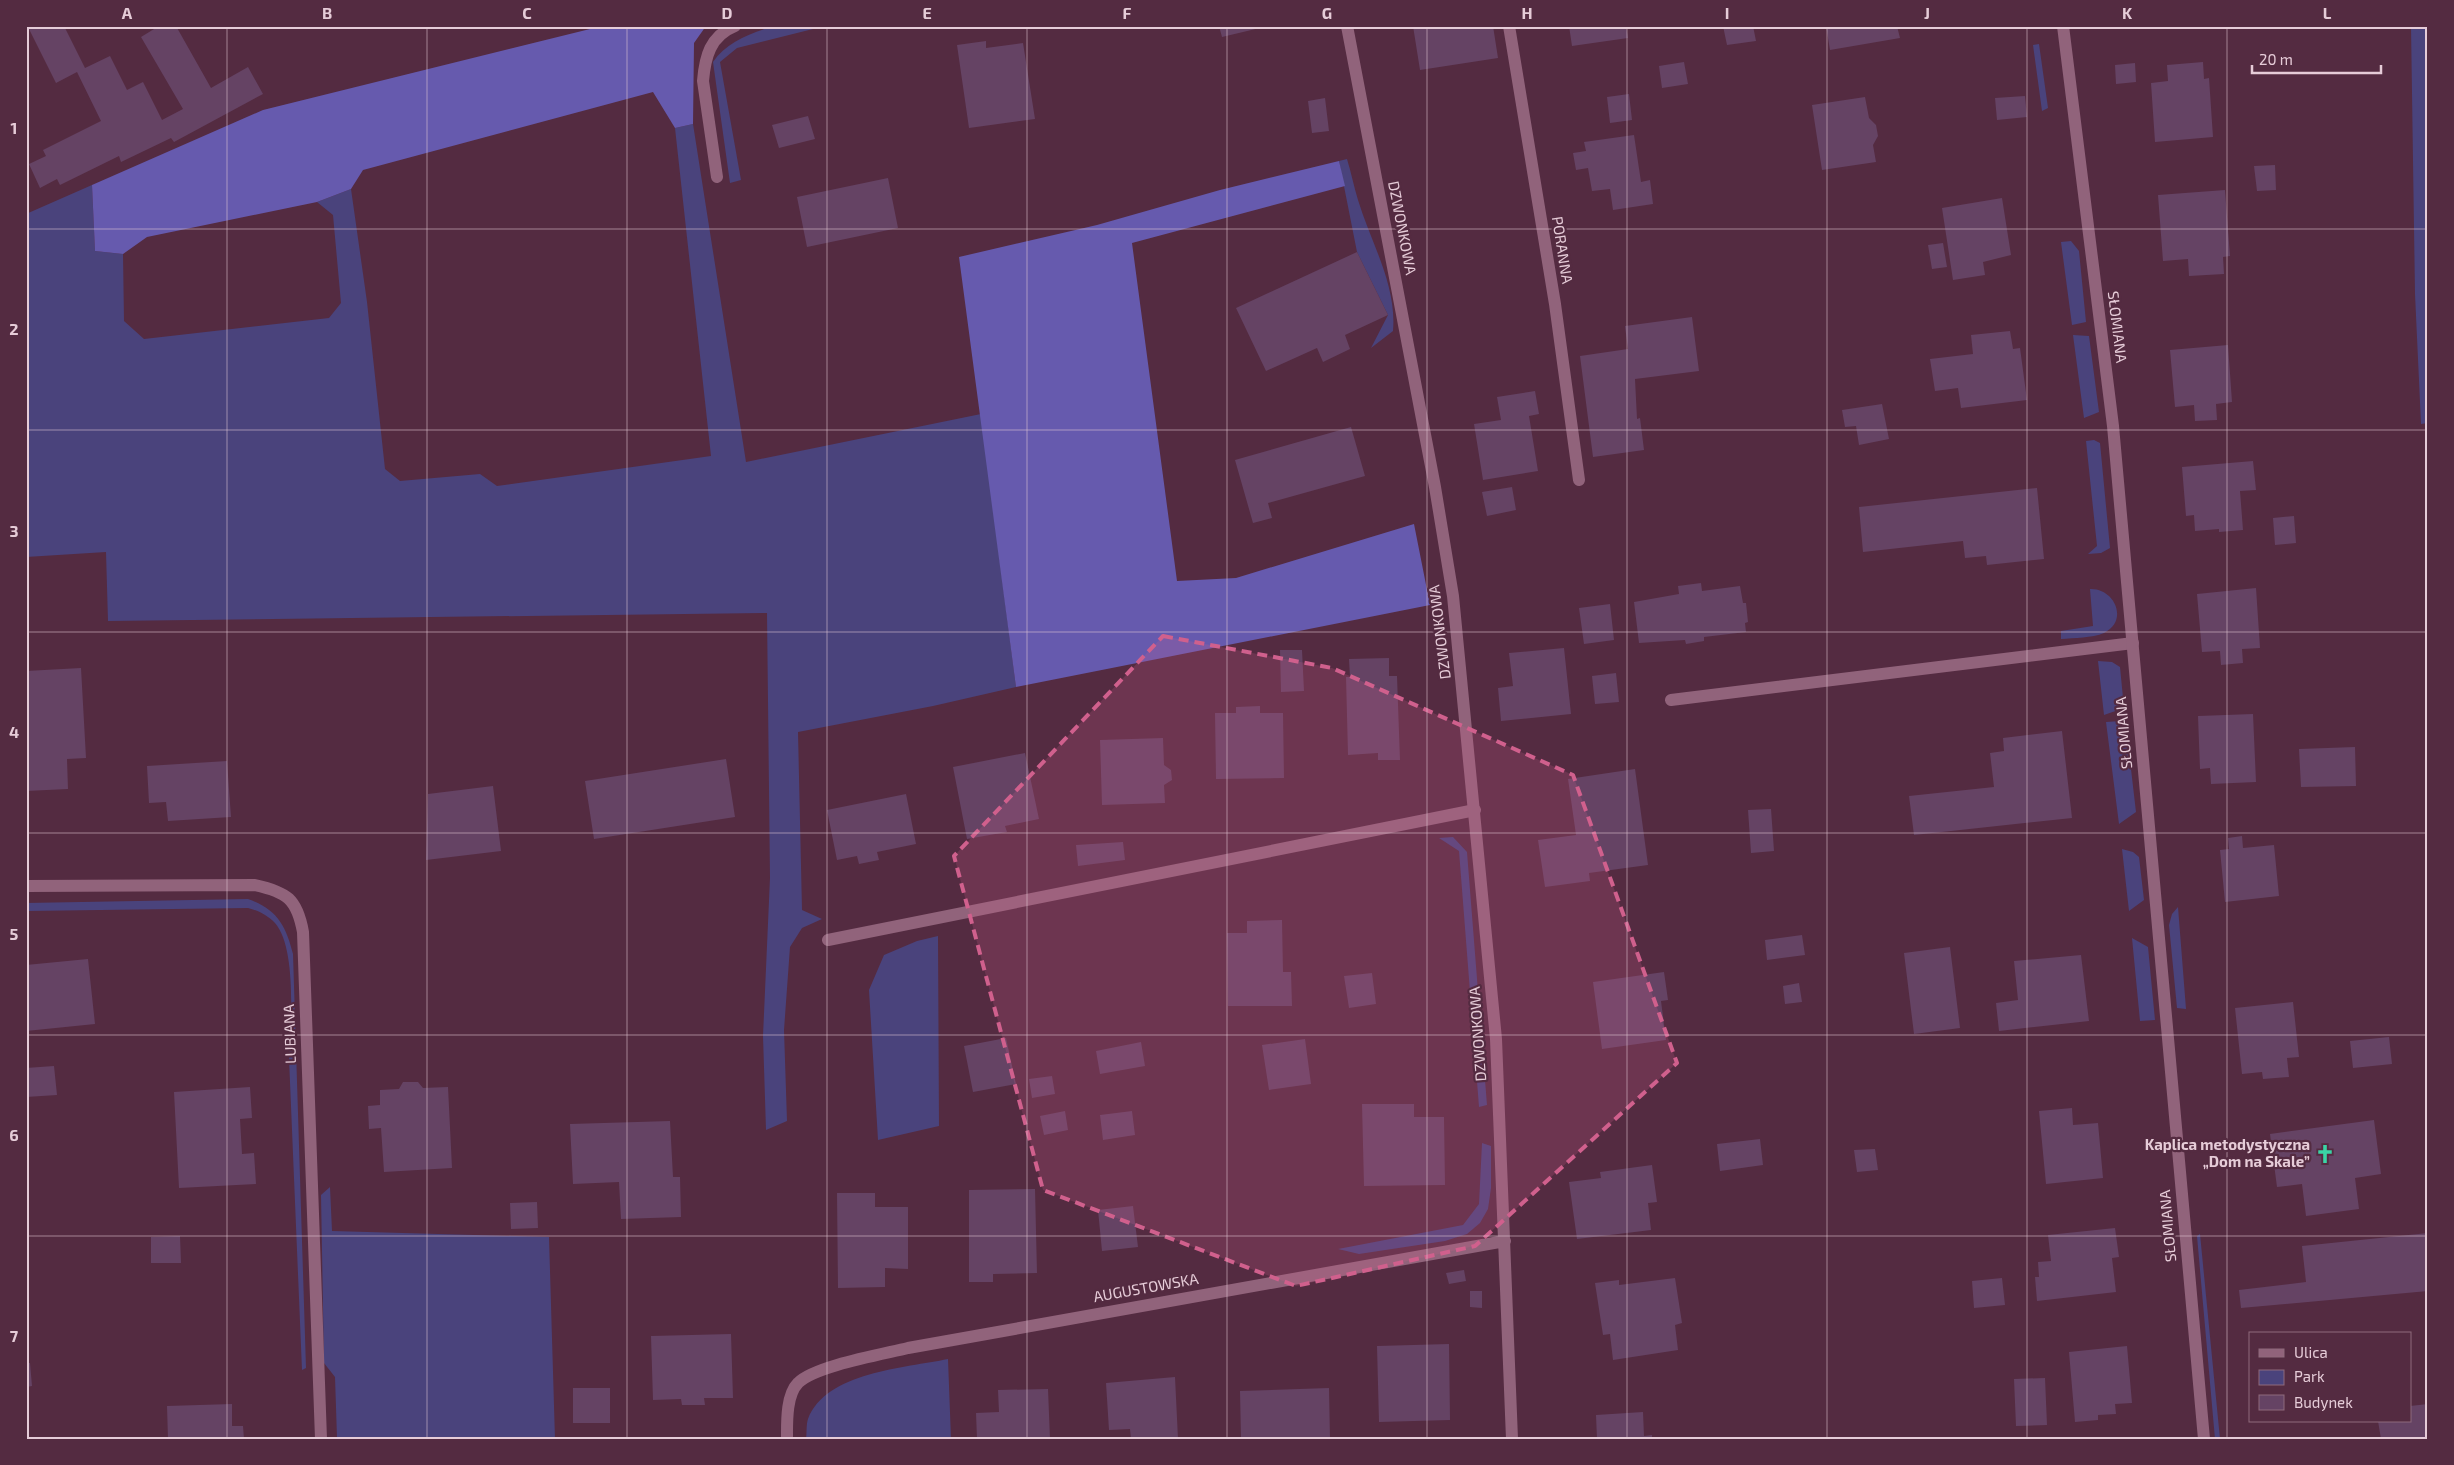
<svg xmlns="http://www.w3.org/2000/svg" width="2454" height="1465" font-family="'Exo 2',sans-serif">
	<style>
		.green { fill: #4a437c }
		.forest { fill: #665aae }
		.building { fill: #654364 }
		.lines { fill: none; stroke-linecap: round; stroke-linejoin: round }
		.lane { stroke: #91637b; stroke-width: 12 }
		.street { stroke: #91637b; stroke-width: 12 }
		.marked { fill: #d0608d; fill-opacity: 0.2; stroke: #d0608d; stroke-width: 4; stroke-dasharray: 10 6; stroke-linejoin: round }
		.grid { fill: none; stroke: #e6ccd8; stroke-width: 1; stroke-opacity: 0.55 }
		.labels { text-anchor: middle; stroke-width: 4.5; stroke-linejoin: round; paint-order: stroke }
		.street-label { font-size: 15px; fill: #e6ccd8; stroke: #542b41 }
		.poi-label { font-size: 15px; font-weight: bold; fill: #e6ccd8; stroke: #542b41; text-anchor: end }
		.neatline { fill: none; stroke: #e6ccd8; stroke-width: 2 }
		.grid-label { font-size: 16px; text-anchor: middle; font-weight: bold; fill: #e6ccd8 }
	</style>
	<rect width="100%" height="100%" fill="#542b41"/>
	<path class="green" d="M 774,26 L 825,26 L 737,48 L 720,62 L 741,180 L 730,183 L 713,62 C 726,42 751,33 774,26 Z
		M 2411,26 L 2428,26 L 2428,423 L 2421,424 L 2415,294 Z
		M 2039,44 L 2048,108 L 2042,111 L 2033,45 Z
		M 693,124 L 746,462 L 981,414 L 1016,687 L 933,706 L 798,732 L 802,910 L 822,919 L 802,928 L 790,947 L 784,1030 L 787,1121 L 766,1130 L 763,1036 L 770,878 L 767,613 L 108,621 L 106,552 L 26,557 L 26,214 L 92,185 L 95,251 L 123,254 L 124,321 L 144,339 L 329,318 L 341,303 L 333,215 L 317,202 L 351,189 L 367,302 L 385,469 L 400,481 L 480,474 L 497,486 L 711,456 L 675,128 Z
		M 1347,159 C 1351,172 1354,187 1358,200 C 1371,243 1397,285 1393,331 L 1371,348 L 1388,315 L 1357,252 L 1339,161 Z
		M 2071,241 L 2079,251 L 2086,322 L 2072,325 L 2061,242 Z
		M 2073,335 L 2089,336 L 2099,412 L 2084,418 Z
		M 2094,440 L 2100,443 L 2110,548 L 2101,553 L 2088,554 L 2097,546 L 2086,441 Z
		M 2090,589 C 2115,588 2129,621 2104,633 C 2092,638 2074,638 2061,639 L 2061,631 L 2093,626 Z
		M 2098,661 L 2112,662 L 2120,667 L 2124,708 L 2104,715 Z
		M 2121,721 L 2126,726 L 2136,812 L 2119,824 L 2106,722 Z
		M 1453,837 L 1467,852 L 1487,1105 L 1479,1107 L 1459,851 L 1439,838 Z
		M 2122,849 L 2133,852 L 2139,857 L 2144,900 L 2129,911 Z
		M 248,899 C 277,909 286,926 293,954 L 306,1368 L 302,1370 L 289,1058 C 291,1026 297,948 275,923 C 267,915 259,911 248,908 L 26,911 L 26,903 Z
		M 2178,907 L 2186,1009 L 2177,1008 L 2169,925 L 2172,914 Z
		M 938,936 L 939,1126 L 878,1140 L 869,990 L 884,955 L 917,941 Z
		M 2132,938 L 2148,947 L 2155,1020 L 2140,1021 Z
		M 1482,1143 L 1491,1146 L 1491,1188 L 1488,1209 L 1480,1223 L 1467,1234 L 1445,1241 L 1359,1254 L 1338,1249 L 1463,1225 L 1479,1204 Z
		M 330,1187 L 332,1231 L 549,1237 L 555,1439 L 337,1438 L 335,1377 L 324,1363 L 321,1195 Z
		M 2200,1234 L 2220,1439 L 2215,1439 L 2197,1236 Z
		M 948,1359 L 951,1439 L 806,1439 C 807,1433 806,1425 808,1419 C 826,1372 905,1368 948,1359 Z"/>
	<path class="forest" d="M 593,26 L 706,26 L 694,43 L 693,124 L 675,128 L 653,92 L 363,170 L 351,189 L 317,202 L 147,237 L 123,254 L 95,251 L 92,185 L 263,110 L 590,29 Z
		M 1339,161 L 1345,186 L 1132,243 L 1177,581 L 1236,578 L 1414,524 L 1430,605 L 1016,687 L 959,257 L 1097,225 L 1220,190 Z"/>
	<path class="building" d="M 34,26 L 64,26 L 85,68 L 110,56 L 127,90 L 143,82 L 162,120 L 183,109 L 141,37 L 159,26 L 176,26 L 211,88 L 248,67 L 263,94 L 174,142 L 171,138 L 121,162 L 119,156 L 60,185 L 57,179 L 40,188 L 29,164 L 46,156 L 43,150 L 101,121 L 77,72 L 56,83 L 29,29 Z
		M 1219,26 L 1264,26 L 1264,27 L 1222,37 Z
		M 1413,26 L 1493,26 L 1498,58 L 1420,70 Z
		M 1569,26 L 1626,26 L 1628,38 L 1572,46 Z
		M 1723,26 L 1753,26 L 1756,41 L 1727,45 Z
		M 1826,26 L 1897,26 L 1900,38 L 1830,50 Z
		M 986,41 L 986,48 L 1023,43 L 1035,119 L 969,128 L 957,45 Z
		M 1684,62 L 1688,84 L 1662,88 L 1659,66 Z
		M 2203,62 L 2204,79 L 2209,78 L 2213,137 L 2155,142 L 2151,83 L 2168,81 L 2167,65 Z
		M 2135,63 L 2136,82 L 2116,84 L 2115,65 Z
		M 1629,94 L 1632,120 L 1610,123 L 1607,97 Z
		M 2025,96 L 2027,117 L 1997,120 L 1995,98 Z
		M 1865,97 L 1869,118 L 1876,125 L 1878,136 L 1873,145 L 1876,162 L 1822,170 L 1812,105 Z
		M 1325,98 L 1329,131 L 1312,133 L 1308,101 Z
		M 808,116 L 815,139 L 779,148 L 772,125 Z
		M 1634,135 L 1641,182 L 1650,180 L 1653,204 L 1613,210 L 1610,189 L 1592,191 L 1588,168 L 1576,170 L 1573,153 L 1586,151 L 1584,142 Z
		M 2275,165 L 2276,190 L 2257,191 L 2254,166 Z
		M 888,178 L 898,228 L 807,247 L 797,197 Z
		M 2225,190 L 2230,256 L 2223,257 L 2224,274 L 2189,276 L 2188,259 L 2163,261 L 2158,195 Z
		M 2002,198 L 2011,255 L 1983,262 L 1985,275 L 1953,280 L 1942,208 Z
		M 1943,243 L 1947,267 L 1932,269 L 1928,245 Z
		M 1357,252 L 1388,315 L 1345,335 L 1350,349 L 1323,362 L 1317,348 L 1266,371 L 1236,308 Z
		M 1692,317 L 1699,371 L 1635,379 L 1637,419 L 1640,418 L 1644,450 L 1593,457 L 1580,356 L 1628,349 L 1625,326 Z
		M 2010,331 L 2013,349 L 2020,348 L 2027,400 L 1961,408 L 1958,388 L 1935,391 L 1930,359 L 1973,354 L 1971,335 Z
		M 2228,345 L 2232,402 L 2216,404 L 2217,420 L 2195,421 L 2194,405 L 2175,407 L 2170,350 Z
		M 1535,391 L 1539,414 L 1529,416 L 1538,471 L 1483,480 L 1474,424 L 1501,420 L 1497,397 Z
		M 1882,404 L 1889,439 L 1859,445 L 1856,426 L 1845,427 L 1842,410 Z
		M 1351,427 L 1365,476 L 1268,503 L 1272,518 L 1253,523 L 1235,460 Z
		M 2253,461 L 2256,490 L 2240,491 L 2243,530 L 2219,532 L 2219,529 L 2195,531 L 2194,515 L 2186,516 L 2182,467 Z
		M 1512,487 L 1516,510 L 1487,516 L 1482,492 Z
		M 2037,488 L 2044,559 L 1987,565 L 1986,556 L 1965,558 L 1963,541 L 1863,552 L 1859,507 Z
		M 2294,516 L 2296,543 L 2275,545 L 2273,518 Z
		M 1701,583 L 1702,591 L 1740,586 L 1743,603 L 1746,603 L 1748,622 L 1745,623 L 1746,632 L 1704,637 L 1704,641 L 1686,644 L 1685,640 L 1639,643 L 1634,602 L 1679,594 L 1678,586 Z
		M 2256,588 L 2260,648 L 2242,649 L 2243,663 L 2221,665 L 2220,651 L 2202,652 L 2197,594 Z
		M 1610,604 L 1614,640 L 1584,644 L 1579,608 Z
		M 1564,648 L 1571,714 L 1501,721 L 1498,688 L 1513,686 L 1509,653 Z
		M 1280,650 L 1302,650 L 1304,691 L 1281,692 Z
		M 1389,658 L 1389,676 L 1397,676 L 1400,760 L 1378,760 L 1378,753 L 1348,755 L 1346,677 L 1350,677 L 1349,659 Z
		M 81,668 L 86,758 L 67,759 L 68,789 L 26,791 L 26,671 Z
		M 1616,673 L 1619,702 L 1595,704 L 1592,676 Z
		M 1260,706 L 1260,713 L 1283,713 L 1284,778 L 1216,779 L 1215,713 L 1236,713 L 1236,707 Z
		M 2253,714 L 2256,782 L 2211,784 L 2210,768 L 2200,769 L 2198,716 Z
		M 2062,731 L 2072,818 L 1914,835 L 1909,796 L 1994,787 L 1990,753 L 2004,751 L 2003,738 Z
		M 1163,738 L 1164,765 L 1171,770 L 1172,780 L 1164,785 L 1165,803 L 1102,805 L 1100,740 Z
		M 2355,747 L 2356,786 L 2301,787 L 2299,749 Z
		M 1025,753 L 1039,819 L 1005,826 L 1007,832 L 967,839 L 953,767 Z
		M 726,759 L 735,817 L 594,839 L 585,781 Z
		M 227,761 L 231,817 L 168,821 L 166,802 L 149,803 L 147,766 Z
		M 1635,769 L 1648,865 L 1589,873 L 1590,881 L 1545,887 L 1538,840 L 1576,835 L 1568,779 Z
		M 493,786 L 501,851 L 426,860 L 428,794 Z
		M 906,794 L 916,844 L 877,852 L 879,860 L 859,864 L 857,856 L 837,860 L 827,810 Z
		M 1771,809 L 1774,851 L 1751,853 L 1748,810 Z
		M 2242,836 L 2243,848 L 2274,845 L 2279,896 L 2225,902 L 2220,850 L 2229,849 L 2228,838 Z
		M 1123,842 L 1125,860 L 1078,866 L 1076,845 Z
		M 1282,920 L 1283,972 L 1291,972 L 1292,1006 L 1228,1006 L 1227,933 L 1247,933 L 1247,921 Z
		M 1802,935 L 1805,955 L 1767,960 L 1765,940 Z
		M 1950,947 L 1960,1028 L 1914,1034 L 1904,953 Z
		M 2081,955 L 2089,1021 L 1999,1031 L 1996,1003 L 2018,1000 L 2014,961 Z
		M 88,959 L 95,1024 L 26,1031 L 26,965 Z
		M 1664,972 L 1668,1000 L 1661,1001 L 1666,1040 L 1602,1049 L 1593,982 Z
		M 1372,973 L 1376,1004 L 1349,1008 L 1344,976 Z
		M 1799,983 L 1802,1002 L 1785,1004 L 1783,986 Z
		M 2293,1002 L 2299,1057 L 2287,1058 L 2289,1077 L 2263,1079 L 2262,1072 L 2242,1074 L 2235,1008 Z
		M 2389,1037 L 2392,1064 L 2353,1068 L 2350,1041 Z
		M 1006,1038 L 1016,1084 L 973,1092 L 964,1046 Z
		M 1305,1039 L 1311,1084 L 1269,1090 L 1262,1045 Z
		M 1141,1042 L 1145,1066 L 1100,1074 L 1096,1051 Z
		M 54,1066 L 57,1095 L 26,1097 L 26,1068 Z
		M 1052,1076 L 1055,1094 L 1032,1098 L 1029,1079 Z
		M 403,1082 L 418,1082 L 423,1088 L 448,1087 L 452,1168 L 384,1172 L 381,1128 L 369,1129 L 368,1106 L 380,1105 L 380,1090 L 399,1089 Z
		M 250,1087 L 252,1118 L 240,1119 L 242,1154 L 254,1153 L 256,1184 L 179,1188 L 174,1092 Z
		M 1362,1104 L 1414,1104 L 1414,1117 L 1444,1117 L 1445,1185 L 1364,1186 Z
		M 2072,1108 L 2073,1125 L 2098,1123 L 2103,1178 L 2046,1184 L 2039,1111 Z
		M 1065,1111 L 1068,1130 L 1044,1135 L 1040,1116 Z
		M 1132,1111 L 1135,1135 L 1103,1140 L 1100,1115 Z
		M 2374,1120 L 2381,1174 L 2355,1178 L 2359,1209 L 2306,1216 L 2302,1184 L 2277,1187 L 2270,1134 Z
		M 670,1121 L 673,1177 L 680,1177 L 681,1217 L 621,1219 L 619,1182 L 573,1184 L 570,1124 Z
		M 1760,1139 L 1763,1165 L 1720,1171 L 1717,1144 Z
		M 1875,1149 L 1878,1170 L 1857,1172 L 1854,1150 Z
		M 1652,1165 L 1657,1202 L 1648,1203 L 1651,1230 L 1577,1239 L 1569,1182 L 1601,1178 L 1600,1172 Z
		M 1035,1189 L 1037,1273 L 993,1274 L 993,1282 L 969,1282 L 969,1190 Z
		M 837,1193 L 875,1193 L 875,1207 L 908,1207 L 908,1269 L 885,1268 L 885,1287 L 838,1288 Z
		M 537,1202 L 538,1228 L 511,1229 L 510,1203 Z
		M 1133,1206 L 1138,1247 L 1102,1251 L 1098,1210 Z
		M 2115,1228 L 2119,1257 L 2112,1258 L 2116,1292 L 2037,1301 L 2035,1277 L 2039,1277 L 2038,1262 L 2051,1261 L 2048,1235 Z
		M 2428,1233 L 2428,1291 L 2241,1308 L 2239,1290 L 2306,1282 L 2302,1246 Z
		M 180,1236 L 181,1263 L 151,1263 L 151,1237 Z
		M 1464,1270 L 1466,1281 L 1449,1284 L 1446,1273 Z
		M 1675,1278 L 1682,1323 L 1675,1325 L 1678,1350 L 1613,1360 L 1610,1334 L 1603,1335 L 1595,1283 L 1619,1280 L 1619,1285 Z
		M 2002,1278 L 2005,1305 L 1974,1308 L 1972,1281 Z
		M 1470,1291 L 1482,1291 L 1482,1308 L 1470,1307 Z
		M 731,1334 L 733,1398 L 704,1398 L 705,1405 L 682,1405 L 681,1399 L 653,1400 L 651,1336 Z
		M 1449,1344 L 1450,1420 L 1379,1422 L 1377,1346 Z
		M 2127,1346 L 2132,1403 L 2115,1404 L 2116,1414 L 2098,1415 L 2098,1420 L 2075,1422 L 2069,1352 Z
		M 26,1363 L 30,1363 L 32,1386 L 26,1387 Z
		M 1175,1377 L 1178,1439 L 1131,1439 L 1130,1429 L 1109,1430 L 1106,1383 Z
		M 2045,1378 L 2047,1425 L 2016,1426 L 2014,1379 Z
		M 573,1388 L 610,1388 L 610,1423 L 573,1423 Z
		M 1329,1388 L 1330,1439 L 1241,1439 L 1240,1391 Z
		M 1048,1389 L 1050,1439 L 977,1439 L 976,1413 L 999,1412 L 998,1390 Z
		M 232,1404 L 232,1426 L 243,1426 L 244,1439 L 168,1439 L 167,1406 Z
		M 2428,1404 L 2428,1439 L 2381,1439 L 2378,1421 L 2410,1421 L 2410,1406 Z
		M 1643,1412 L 1644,1436 L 1652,1435 L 1652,1439 L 1597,1439 L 1596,1415 Z"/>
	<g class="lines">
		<path class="lane" d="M 1671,700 L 2133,643
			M 828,940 L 1475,810"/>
		<path class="street" d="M 1347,26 L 1435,487 L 1453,596 L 1496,1039 L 1512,1439
			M 1509,26 L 1555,304 L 1579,480
			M 2063,26 L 2113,426 L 2204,1439
			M 717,177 L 703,81 C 705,57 710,36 735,26
			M 26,886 L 255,885 C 287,892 297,899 303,932 L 321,1439
			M 787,1439 C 787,1423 786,1395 798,1383 C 814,1366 884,1354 908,1348 L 1505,1241"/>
	</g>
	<path class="marked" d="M 1163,636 L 1332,668 L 1573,775 L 1677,1063 L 1475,1246 L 1296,1286 L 1043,1190 L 954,856 Z"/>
	<path class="grid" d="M 227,26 L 227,1439M 427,26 L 427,1439M 627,26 L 627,1439M 827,26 L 827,1439M 1027,26 L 1027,1439M 1227,26 L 1227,1439M 1427,26 L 1427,1439M 1627,26 L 1627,1439M 1827,26 L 1827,1439M 2027,26 L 2027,1439M 2227,26 L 2227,1439M 26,229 L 2428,229M 26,430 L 2428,430M 26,632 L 2428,632M 26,833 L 2428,833M 26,1035 L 2428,1035M 26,1236 L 2428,1236"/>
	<defs>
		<g id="church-bare" transform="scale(1.5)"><path d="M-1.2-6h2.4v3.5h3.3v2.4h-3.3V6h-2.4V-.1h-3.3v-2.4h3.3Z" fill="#3ad4a5" stroke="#542b41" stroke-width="2.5" paint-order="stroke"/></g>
	</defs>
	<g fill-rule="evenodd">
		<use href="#church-bare" x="2325" y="1154"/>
	</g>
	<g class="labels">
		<g class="street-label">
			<text transform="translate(1402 228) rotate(79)" y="5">DZWONKOWA</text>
			<text transform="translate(1562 250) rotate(81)" y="5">PORANNA</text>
			<text transform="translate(2117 327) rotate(83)" y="5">SŁOMIANA</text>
			<text transform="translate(1440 632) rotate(-97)" y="5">DZWONKOWA</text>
			<text transform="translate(2124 733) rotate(-95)" y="5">SŁOMIANA</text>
			<text transform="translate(290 1034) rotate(-92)" y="5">LUBIANA</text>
			<text transform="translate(1478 1034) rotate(-94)" y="5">DZWONKOWA</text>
			<text transform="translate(2168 1226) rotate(-95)" y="5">SŁOMIANA</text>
			<text transform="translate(1146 1288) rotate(-10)" y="5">AUGUSTOWSKA</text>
		</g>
		<g class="poi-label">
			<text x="2310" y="1150">Kaplica metodystyczna<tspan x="2310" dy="17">„Dom na Skale”</tspan></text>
		</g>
	</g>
	<rect width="2454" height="1465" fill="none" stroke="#542b41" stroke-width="55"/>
	<rect x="2249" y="1332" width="162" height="90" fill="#542b41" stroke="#8e6b7d"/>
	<rect x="2259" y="1349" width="25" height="8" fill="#91637b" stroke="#8e6b7d"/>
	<text x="2294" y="1358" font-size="15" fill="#e6ccd8">Ulica</text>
	<rect x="2259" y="1370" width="25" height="15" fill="#4a437c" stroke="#8e6b7d"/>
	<text x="2294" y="1382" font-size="15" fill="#e6ccd8">Park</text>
	<rect x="2259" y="1395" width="25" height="15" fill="#654364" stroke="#8e6b7d"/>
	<text x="2294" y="1408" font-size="15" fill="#e6ccd8">Budynek</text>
	<path d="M2252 65v8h129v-8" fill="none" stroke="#e6ccd8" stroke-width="2.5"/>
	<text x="2259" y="65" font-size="15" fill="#e6ccd8" stroke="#542b41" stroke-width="4" paint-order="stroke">20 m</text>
	<rect x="28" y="28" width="2398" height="1410" class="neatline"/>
	<g class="grid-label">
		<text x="127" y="19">A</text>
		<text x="327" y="19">B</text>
		<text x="527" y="19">C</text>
		<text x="727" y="19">D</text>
		<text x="927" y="19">E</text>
		<text x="1127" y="19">F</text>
		<text x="1327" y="19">G</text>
		<text x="1527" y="19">H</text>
		<text x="1727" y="19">I</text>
		<text x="1927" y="19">J</text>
		<text x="2127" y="19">K</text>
		<text x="2327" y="19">L</text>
		<text x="14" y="134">1</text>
		<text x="14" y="335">2</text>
		<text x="14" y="537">3</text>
		<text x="14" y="738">4</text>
		<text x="14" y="940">5</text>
		<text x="14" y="1141">6</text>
		<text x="14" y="1342">7</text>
	</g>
</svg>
